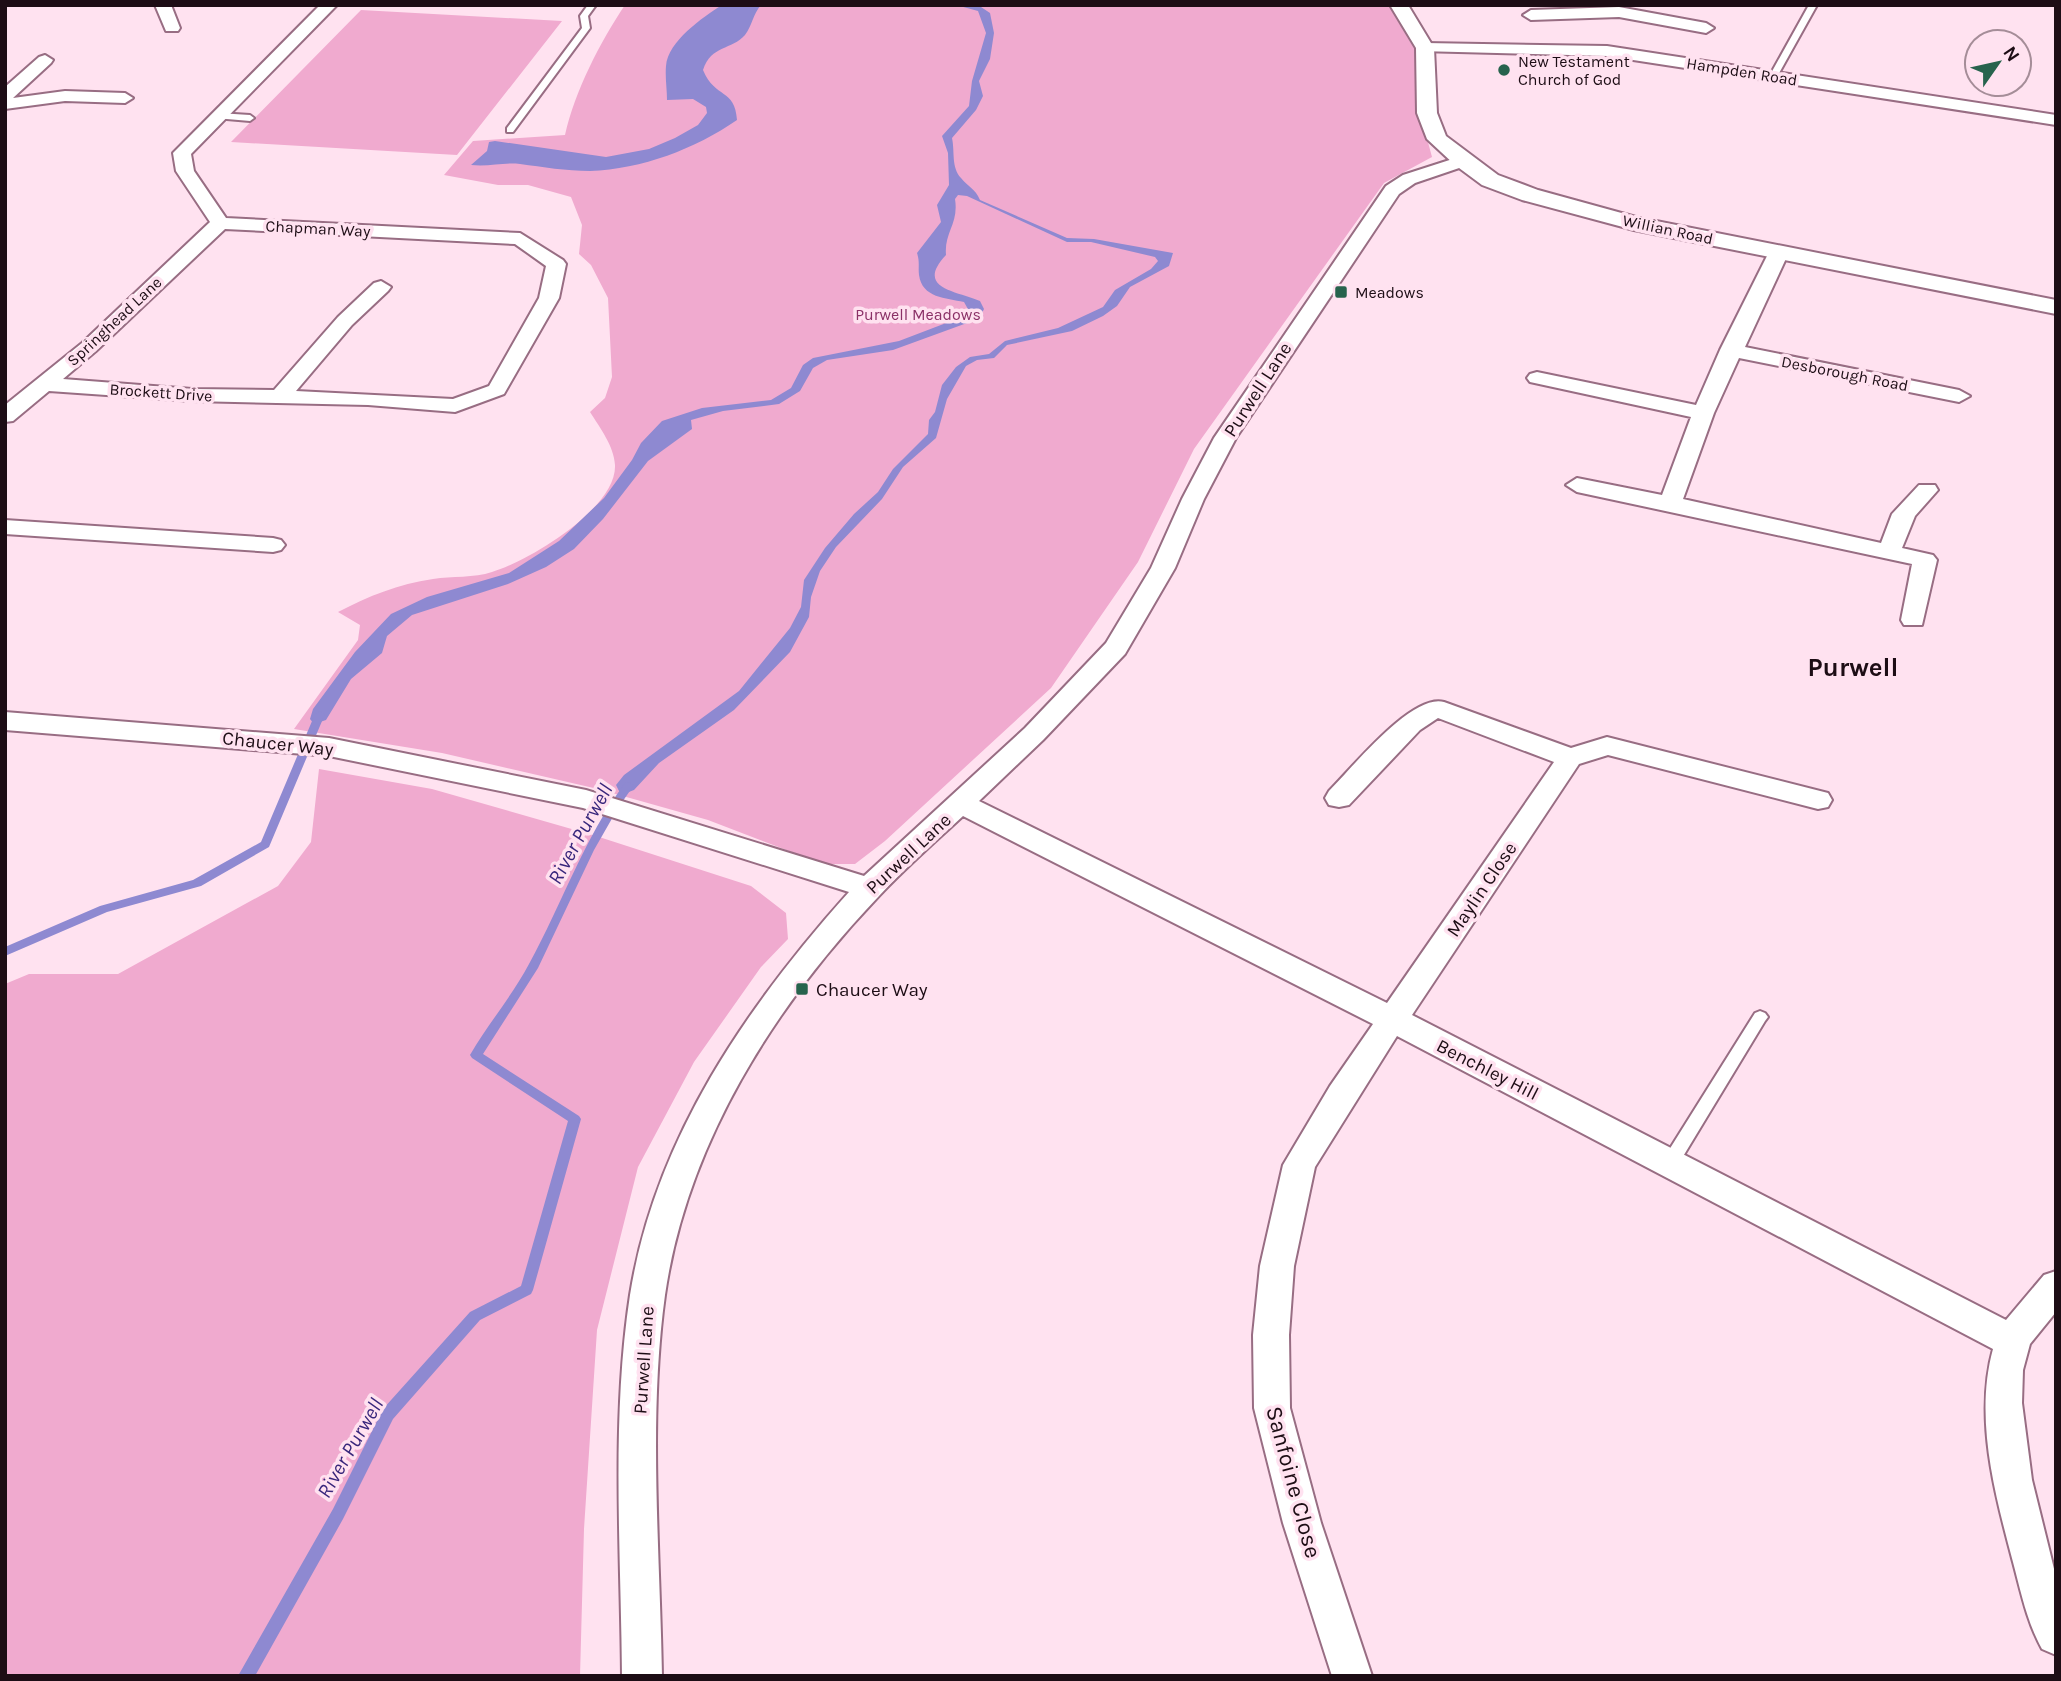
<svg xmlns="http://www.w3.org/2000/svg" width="2061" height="1681" font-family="Karla,sans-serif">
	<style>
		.green { fill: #f0aacf }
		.water { fill: #8e89d1 }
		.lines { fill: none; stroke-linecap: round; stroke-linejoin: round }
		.stream { fill: #8e89d1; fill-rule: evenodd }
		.service-casing { stroke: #986d83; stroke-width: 4 }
		.minor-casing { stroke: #986d83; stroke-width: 4 }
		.tertiary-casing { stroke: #986d83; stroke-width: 4 }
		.service { fill: #fff; fill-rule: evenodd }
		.minor { fill: #fff; fill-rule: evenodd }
		.tertiary { fill: #fff; fill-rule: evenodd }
		.poi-dot { fill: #27634d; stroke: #ffe2f0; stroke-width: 2.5 }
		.labels { text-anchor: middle; stroke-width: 7; stroke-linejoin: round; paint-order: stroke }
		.far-poi-label { font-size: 16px; fill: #1d0d15; stroke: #ffe2f0; text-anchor: start }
		.far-street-label { font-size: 16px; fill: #1d0d15; stroke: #ffe2f0 }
		.far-park-label { font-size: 16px; fill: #8b3167; stroke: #ffe2f0 }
		.street-label { font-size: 19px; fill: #1d0d15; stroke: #ffe2f0 }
		.poi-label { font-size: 19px; fill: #1d0d15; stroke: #ffe2f0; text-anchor: start }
		.water-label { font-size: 21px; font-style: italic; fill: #39277c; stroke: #ffe2f0 }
		.near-street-label { font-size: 23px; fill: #1d0d15; stroke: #ffe2f0 }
		.district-label { font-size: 26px; font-weight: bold; fill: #1d0d15; stroke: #ffe2f0 }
	</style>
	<rect width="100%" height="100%" fill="#ffe2f0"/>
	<path class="green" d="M 625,5 L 1388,5 L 1417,53 L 1419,109 L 1432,157 L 1384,183 L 1194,449 L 1138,562 L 1051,688 L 885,841 L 855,864 L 823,864 L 708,820 L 598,789 L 442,753 L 294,729 L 358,640 L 360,625 L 338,612 C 369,596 398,584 433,579 C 452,576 474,578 492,572 C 529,561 617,508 615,465 C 614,446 600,428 590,412 L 605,398 L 612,377 L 608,298 L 591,265 L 579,254 L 582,225 L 571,197 L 528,185 L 498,185 L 444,175 L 473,141 L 565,135 C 575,91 600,42 625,5 Z
		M 361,10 L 562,21 L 457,155 L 231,142 Z
		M 319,769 L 432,789 L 596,836 L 751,886 L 786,913 L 788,939 L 761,967 L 694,1062 L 638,1167 L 597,1330 L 584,1529 L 580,1676 L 5,1676 L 5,984 L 29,974 L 118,974 L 278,886 L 311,842 Z"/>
	<path class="water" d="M 722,5 L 761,5 C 753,14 752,26 745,35 C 732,50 711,45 703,70 C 715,99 735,88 737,120 C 695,149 642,169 590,171 C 566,171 543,167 520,164 C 504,162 489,167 471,165 L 487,151 L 489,142 L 495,141 L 606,157 L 649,149 L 675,138 L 698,125 L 707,113 L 706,107 L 693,99 L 667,100 C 667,89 665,77 666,66 C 668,41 702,18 722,5 Z
		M 956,5 L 981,7 L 990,13 L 994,33 L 990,59 L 979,81 L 983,96 L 976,110 L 952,138 C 955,152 951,167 961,178 C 968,187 975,188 980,200 L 1067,238 L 1094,239 L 1173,253 L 1169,266 L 1130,287 L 1117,306 L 1103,316 L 1072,331 L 1007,345 L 994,358 L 977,360 L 966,366 L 947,399 L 936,438 L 903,467 L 882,499 L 836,547 L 820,571 L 811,597 L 809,617 L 790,652 L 734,710 L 659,763 L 634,790 L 621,795 L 616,785 L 624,775 L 739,691 L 790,628 L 801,607 L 804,580 L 825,548 L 854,514 L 878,492 L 893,469 L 928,434 L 929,420 L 935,412 L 942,385 L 956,367 L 970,357 L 989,354 L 1005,341 L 1058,328 L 1103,307 L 1115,290 L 1151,269 L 1158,261 L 1155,257 L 1091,242 L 1067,242 L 967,196 L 958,195 L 955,199 C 959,224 944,232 946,255 C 914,289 958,291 980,301 L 984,309 L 981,315 L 967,323 L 893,350 L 827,360 L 813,368 L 800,391 L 779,404 L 723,411 L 691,420 L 692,429 L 648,461 L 603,519 L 574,549 L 546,567 L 508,584 L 412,615 L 387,636 L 382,653 L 351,679 L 326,720 L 314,724 L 310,719 L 313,709 L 355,652 L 391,614 L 427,597 L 509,573 L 559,541 L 604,498 L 632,460 L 641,443 L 662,421 L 702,408 L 771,400 L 791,388 L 803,365 L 813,358 L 899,341 L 954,320 L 969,311 L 964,302 C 946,298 922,298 919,275 C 918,267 920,262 917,253 L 941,222 L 937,205 L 949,185 L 948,153 L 942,136 L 969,106 L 972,81 L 986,33 L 978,11 Z"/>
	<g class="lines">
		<path class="stream" d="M 320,711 L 325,714 L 269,847 L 201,886 L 107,912 L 5,956 L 5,947 L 100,906 L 193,880 L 261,842 L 315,714 Z
			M 629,782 L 634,785 L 618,808 L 594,850 L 538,968 L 483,1054 L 579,1116 L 581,1119 L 533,1290 L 531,1294 L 480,1320 L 393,1419 L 343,1519 L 255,1676 L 238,1676 L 333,1509 L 383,1409 L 470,1312 L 521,1286 L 568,1121 L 472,1058 L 470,1055 C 488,1024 512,996 529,964 C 563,902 583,840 625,783 Z"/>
		<g class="service-casing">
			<path id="service" d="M 588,5 L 596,5 L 588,16 L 590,28 L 513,132 L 507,132 L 507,128 L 582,28 L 580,16 Z
				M 1809,5 L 1817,5 L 1778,75 L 1771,77 L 1770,75 Z
				M 218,113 L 250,115 L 254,118 L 250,121 L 215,118 L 215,114 Z
				M 1760,1011 L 1765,1013 L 1768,1017 L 1765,1021 L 1676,1168 L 1670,1170 L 1664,1168 L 1662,1163 L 1664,1158 L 1755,1013 Z"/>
		</g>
		<g class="minor-casing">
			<path id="minor" d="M 155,5 L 171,5 L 180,28 L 178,31 L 166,31 Z
				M 320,5 L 337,5 L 191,154 L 194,171 L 226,218 L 520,233 L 563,260 L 566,264 L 559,298 L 504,394 L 455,412 L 368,405 L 192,401 L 49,391 L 13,421 L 5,422 L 5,405 L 82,343 L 210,222 L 176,171 L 173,153 ZM 225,229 L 515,244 L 546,266 L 539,298 L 489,386 L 453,399 L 296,391 L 352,325 L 388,291 L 391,287 L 381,281 L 374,283 L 338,317 L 274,390 L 192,389 L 63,379 L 96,351 Z
				M 1619,7 L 1706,23 L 1714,28 L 1706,33 L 1619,17 L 1531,20 L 1523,15 L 1531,10 Z
				M 1425,43 L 1607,46 L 2056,115 L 2056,125 L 1607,56 L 1419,51 L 1417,48 Z
				M 45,55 L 53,60 L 51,63 L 13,98 L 65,91 L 125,93 L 133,98 L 125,103 L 65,101 L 5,109 L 5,87 L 39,57 Z
				M 1462,156 L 1471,161 L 1468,165 L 1415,183 L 1399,194 L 1236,438 L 1204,499 L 1175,568 L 1125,654 L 1043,740 L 979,801 L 1387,1003 L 1554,762 L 1438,718 L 1420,730 L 1349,805 L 1339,807 L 1329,805 L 1325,798 L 1329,791 C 1352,768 1412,693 1444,702 L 1571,748 L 1607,737 L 1828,793 L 1832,800 L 1828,807 L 1818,809 L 1608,755 L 1579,764 L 1412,1015 L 2006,1320 L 2044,1275 L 2056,1271 L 2056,1312 L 2030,1344 L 2023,1370 L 2022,1403 L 2032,1480 L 2056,1577 L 2056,1655 L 2042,1649 C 2027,1622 2021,1592 2013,1562 C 1995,1494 1974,1418 1993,1349 L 1397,1036 L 1315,1167 L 1294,1266 L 1289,1335 L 1290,1408 L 1321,1523 L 1372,1676 L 1332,1676 L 1283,1523 L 1254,1408 L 1253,1335 L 1260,1266 L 1283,1165 L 1330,1086 L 1373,1024 L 963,816 C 935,842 905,868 879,896 C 775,1005 687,1143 665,1295 C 648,1417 660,1552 662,1676 L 622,1676 C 621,1551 611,1419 630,1295 C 655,1139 746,1007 849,892 L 583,808 L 329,756 L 5,730 L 5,712 L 329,738 L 586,790 L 864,876 L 1025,728 L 1106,643 L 1151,568 L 1182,499 L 1214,438 L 1386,186 L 1403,175 Z
				M 1779,246 L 1789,252 L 1745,347 L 1959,390 L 1970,396 L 1959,402 L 1739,358 L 1714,413 L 1683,499 L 1881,543 L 1892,514 L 1919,485 L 1935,485 L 1938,490 L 1915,516 L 1902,548 L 1933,555 L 1937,560 L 1922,625 L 1904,625 L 1901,620 L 1912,564 L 1577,492 L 1566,485 L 1577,478 L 1662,495 L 1691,417 L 1530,382 L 1527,378 L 1530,374 L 1537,372 L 1696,405 L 1720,350 L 1769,252 Z
				M 5,520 L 273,538 L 281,540 L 285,545 L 281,550 L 273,552 L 5,534 Z"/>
		</g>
		<g class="tertiary-casing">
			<path id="tertiary" d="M 1390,5 L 1408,5 L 1434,48 L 1437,113 L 1446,136 L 1498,175 L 1538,190 L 1636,217 L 2056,300 L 2056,314 L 1634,230 L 1522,200 L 1482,185 L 1455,165 L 1427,139 L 1417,113 L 1416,48 Z"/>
		</g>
		<use href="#service" class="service"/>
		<use href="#minor" class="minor"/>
		<use href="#tertiary" class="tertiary"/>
	</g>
	<g class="poi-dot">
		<circle cx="1504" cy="70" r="7"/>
		<rect x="1334" y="285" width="14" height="14" rx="3.5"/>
		<rect x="795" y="982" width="14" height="14" rx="3.5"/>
	</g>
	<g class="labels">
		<g class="far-poi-label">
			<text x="1518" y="67">New Testament<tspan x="1518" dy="18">Church of God</tspan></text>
			<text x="1355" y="298">Meadows</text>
		</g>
		<g class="far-street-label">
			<text transform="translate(1742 71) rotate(9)" y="6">Hampden Road</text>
			<text transform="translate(318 228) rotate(3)" y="6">Chapman Way</text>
			<text transform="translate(1668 229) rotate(12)" y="6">Willian Road</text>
			<text transform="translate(114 321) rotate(-43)" y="6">Springhead Lane</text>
			<text transform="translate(1845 373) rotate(11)" y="6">Desborough Road</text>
			<text transform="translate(161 392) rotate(4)" y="6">Brockett Drive</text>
		</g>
		<g class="far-park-label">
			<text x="918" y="320">Purwell Meadows</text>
		</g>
		<g class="street-label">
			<text transform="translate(1257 389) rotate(-57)" y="7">Purwell Lane</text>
			<text transform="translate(278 743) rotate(6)" y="7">Chaucer Way</text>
			<text transform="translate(908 853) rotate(-43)" y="7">Purwell Lane</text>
			<text transform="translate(1481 889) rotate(-56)" y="7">Maylin Close</text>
			<text transform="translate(1488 1069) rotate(27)" y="7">Benchley Hill</text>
			<text transform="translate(643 1360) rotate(-86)" y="7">Purwell Lane</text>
		</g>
		<g class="poi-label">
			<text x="816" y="996">Chaucer Way</text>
		</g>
		<g class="water-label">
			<text transform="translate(580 834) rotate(-61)" y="7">River Purwell</text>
			<text transform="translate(350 1448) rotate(-60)" y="7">River Purwell</text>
		</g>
		<g class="near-street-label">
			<text transform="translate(1294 1482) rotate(75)" y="8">Sanfoine Close</text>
		</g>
		<g class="district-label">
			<text x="1853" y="676">Purwell</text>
		</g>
	</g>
	<rect width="2061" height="1681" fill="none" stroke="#1d0d15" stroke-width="14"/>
	<g transform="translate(1998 63) rotate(56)"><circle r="33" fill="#ffe2f0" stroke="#a58d98" stroke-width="2"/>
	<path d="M0-5L12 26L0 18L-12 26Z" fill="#27634d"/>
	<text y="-10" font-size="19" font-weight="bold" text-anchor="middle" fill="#1d0d15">N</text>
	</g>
</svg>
